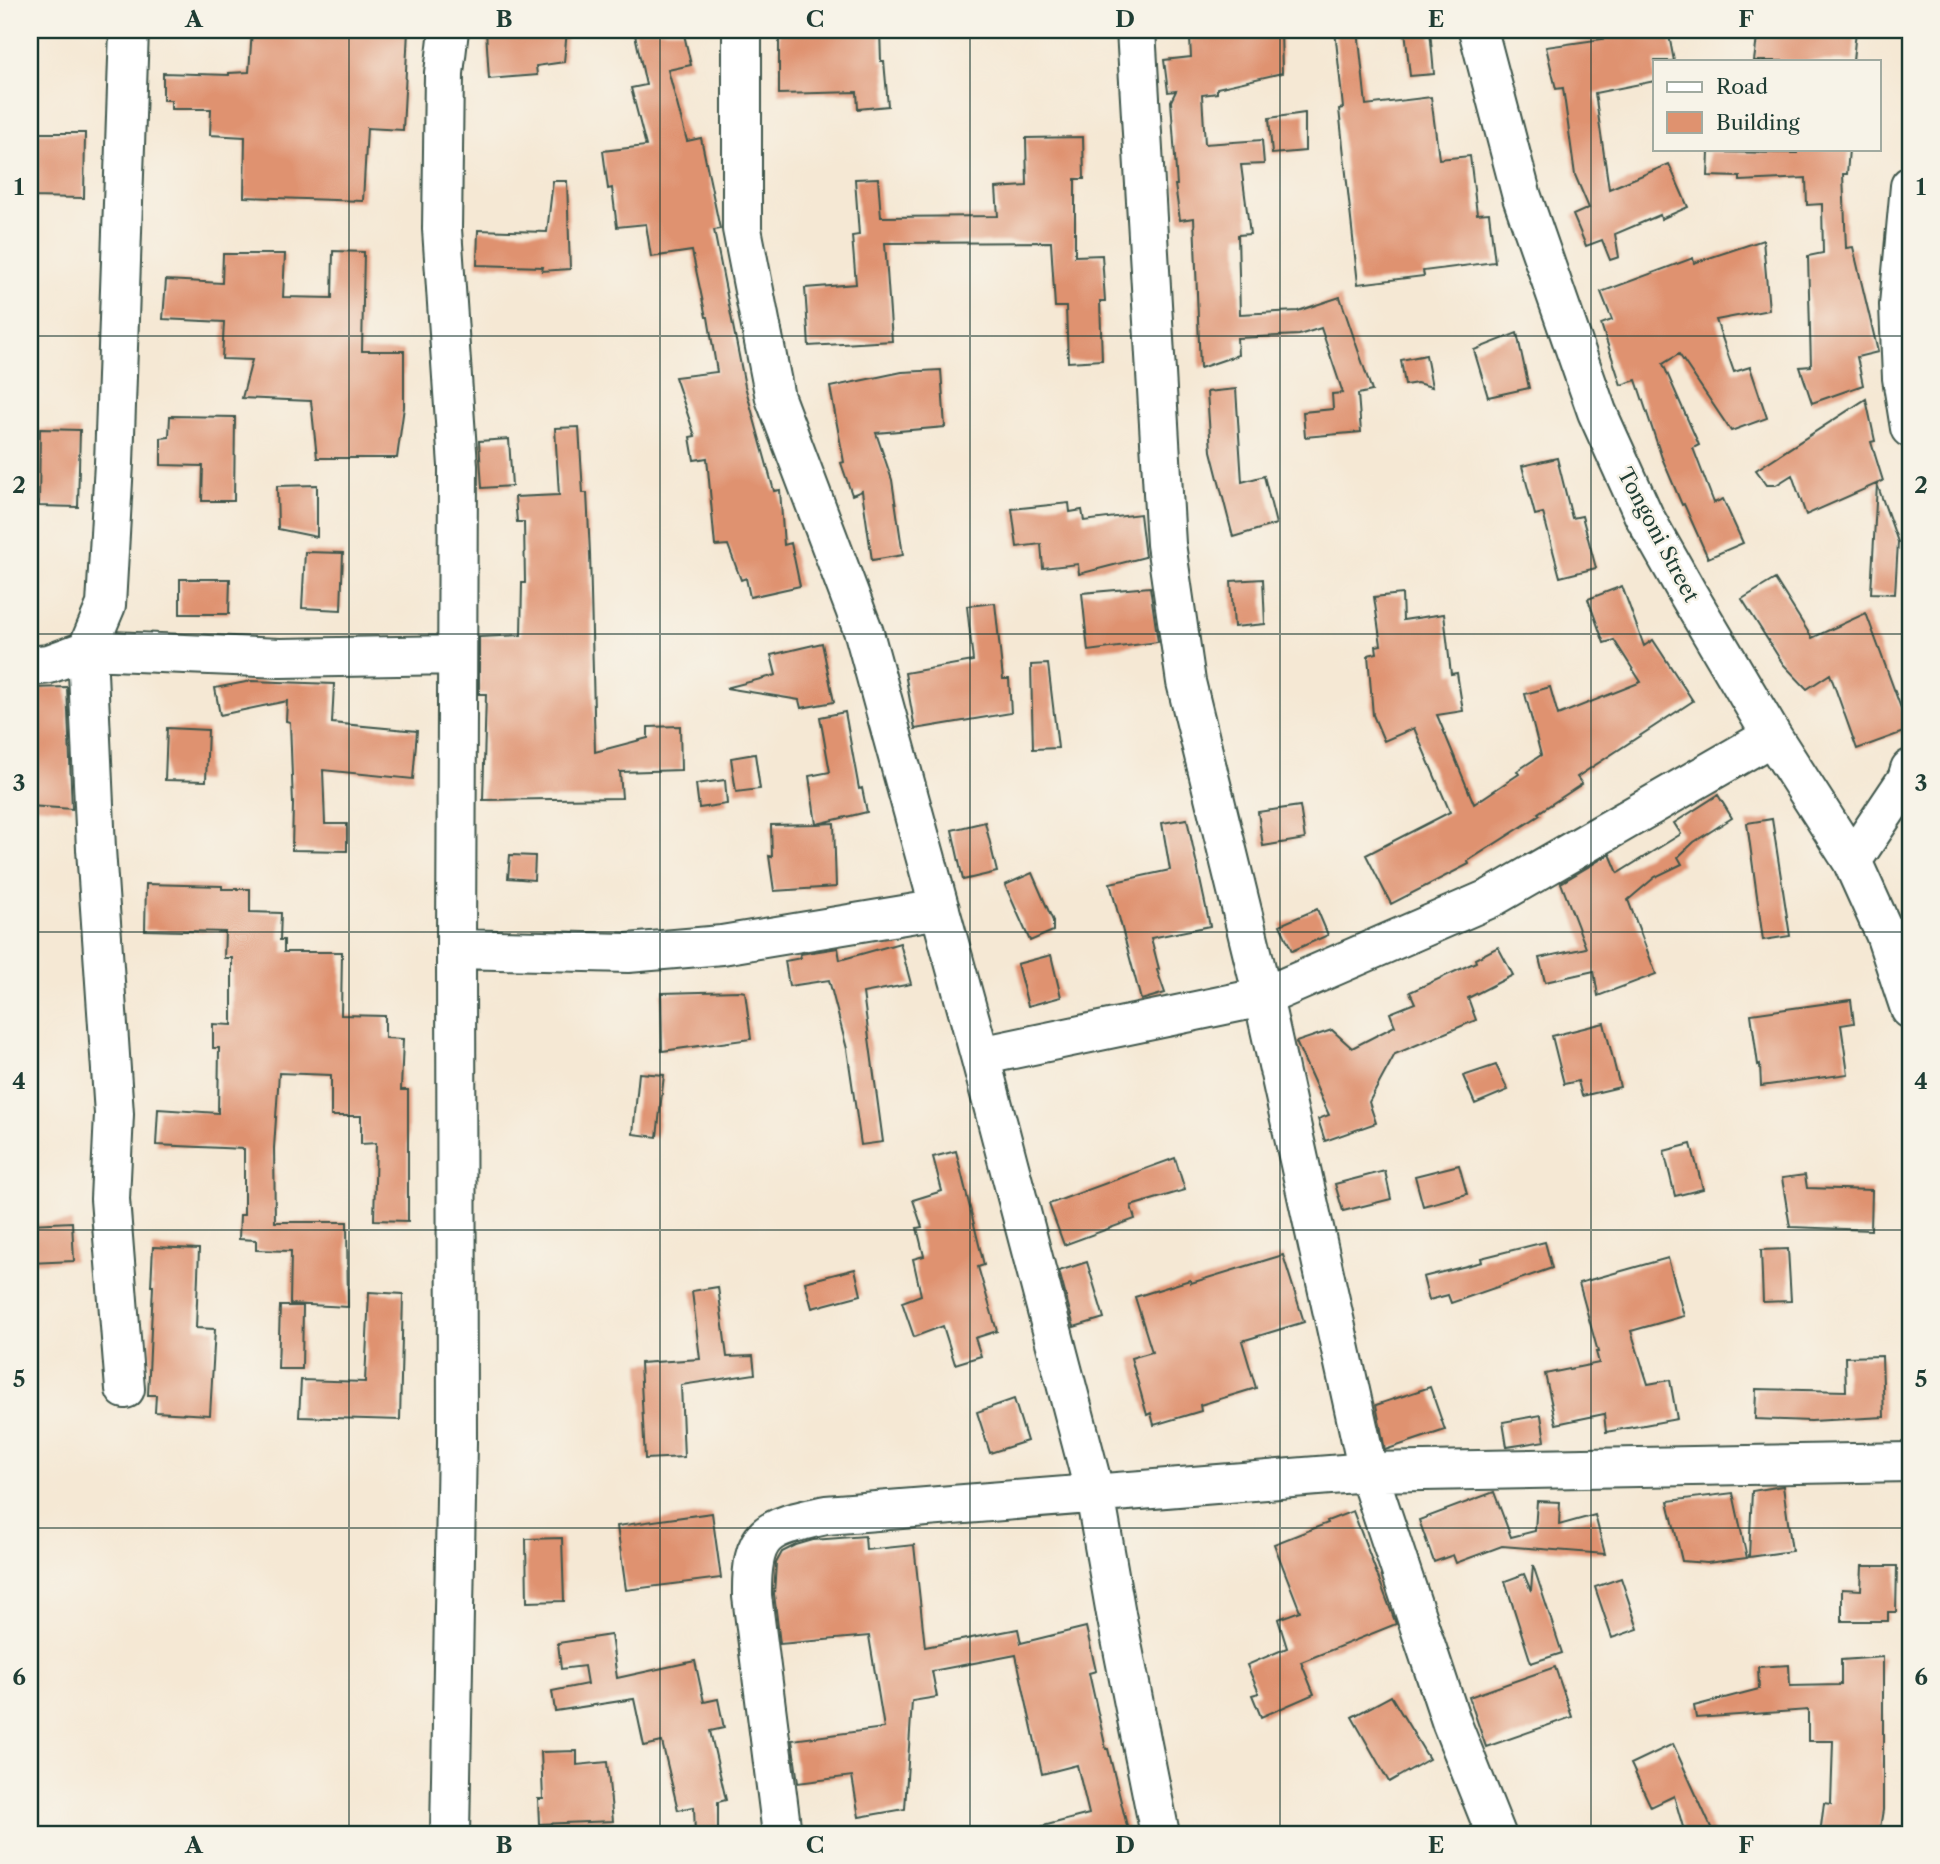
<svg xmlns="http://www.w3.org/2000/svg" width="1940" height="1864" font-family="'Libre Caslon Text',serif">
	<style>
		.building { fill: #df926f }
		.lines { fill: none; stroke-linecap: round; stroke-linejoin: round }
		.minor-casing { stroke: #3f574c; stroke-width: 42 }
		.minor { stroke: #fff; stroke-width: 38 }
		.grid { fill: none; stroke: #1f3d34; stroke-width: 2; stroke-opacity: 0.55 }
		.labels { text-anchor: middle; stroke-width: 5; stroke-linejoin: round; paint-order: stroke }
		.street-label { font-size: 21px; fill: #1f3d34; stroke: #f7f3e8 }
		.neatline { fill: none; stroke: #1f3d34; stroke-width: 2.5 }
		.grid-label { font-size: 23px; text-anchor: middle; font-weight: bold; fill: #1f3d34 }
	</style>
	<rect width="100%" height="100%" fill="#f7f3e8"/>
	<filter id="ink" filterUnits="userSpaceOnUse"><feTurbulence type="fractalNoise" baseFrequency=".0143" numOctaves="2"/><feDisplacementMap in="SourceGraphic" scale="14" xChannelSelector="R" yChannelSelector="G"/><feConvolveMatrix kernelMatrix="1 2 1 2 8 2 1 2 1" color-interpolation-filters="sRGB"/></filter>
	<filter id="wash" filterUnits="userSpaceOnUse"><feTurbulence type="fractalNoise" baseFrequency=".00686" numOctaves="4" result="noise"/><feDisplacementMap in="SourceGraphic" scale="28" xChannelSelector="R" yChannelSelector="G"/><feGaussianBlur stdDeviation="1.57" result="paint"/><feColorMatrix in="noise" values="0 0 0 0 0 0 0 0 0 0 0 0 0 0 0 0 0 1.4 0 .05"/><feComposite in="paint" operator="in"/></filter>
	<g filter="url(#wash)">
		<rect width="100%" height="100%" fill="#f5e8d4"/>
		<g id="blocks">
			<path class="building" d="M 252,30 L 408,30 L 403,130 L 367,128 L 363,201 L 244,197 L 245,137 L 210,135 L 211,109 L 171,109 L 171,100 L 163,100 L 163,73 L 229,75 L 229,73 L 249,72 Z
				M 486,30 L 567,30 L 564,62 L 536,66 L 537,75 L 489,79 Z
				M 634,30 L 683,30 L 691,65 L 668,70 L 687,141 L 701,138 L 720,229 L 714,230 L 745,386 L 774,491 L 780,490 L 784,545 L 791,543 L 800,586 L 750,597 L 746,578 L 741,580 L 728,545 L 715,546 L 707,458 L 694,460 L 690,437 L 695,436 L 675,377 L 717,372 L 708,317 L 706,317 L 692,251 L 651,257 L 646,224 L 617,227 L 612,188 L 608,189 L 603,151 L 646,146 L 631,88 L 646,85 Z
				M 779,30 L 880,30 L 881,61 L 884,61 L 888,106 L 858,109 L 857,92 L 779,94 Z
				M 1213,30 L 1281,30 L 1282,73 L 1217,88 L 1217,93 L 1202,95 L 1205,144 L 1262,140 L 1264,164 L 1241,165 L 1250,234 L 1238,235 L 1240,314 L 1298,311 L 1340,297 L 1372,391 L 1358,394 L 1361,432 L 1305,437 L 1303,412 L 1333,409 L 1332,394 L 1343,393 L 1321,328 L 1299,335 L 1237,338 L 1238,355 L 1200,368 L 1194,218 L 1180,220 L 1175,185 L 1177,185 L 1171,101 L 1176,91 L 1168,92 L 1164,60 L 1191,57 L 1190,39 L 1213,36 Z
				M 1335,30 L 1358,30 L 1366,105 L 1431,97 L 1439,159 L 1470,156 L 1477,214 L 1489,213 L 1495,262 L 1423,271 L 1424,276 L 1358,284 L 1339,109 L 1343,108 Z
				M 1405,30 L 1430,30 L 1434,74 L 1410,76 Z
				M 1601,30 L 1668,30 L 1674,61 L 1655,61 L 1655,81 L 1595,93 L 1609,189 L 1669,164 L 1688,207 L 1661,219 L 1660,215 L 1615,234 L 1619,257 L 1610,260 L 1602,240 L 1586,246 L 1573,215 L 1589,208 L 1575,175 L 1563,88 L 1556,89 L 1546,47 L 1603,39 Z
				M 1758,30 L 1856,30 L 1853,61 L 1754,61 Z
				M 1305,113 L 1305,151 L 1272,154 L 1269,118 Z
				M 30,133 L 85,133 L 84,198 L 30,197 Z
				M 1083,137 L 1084,179 L 1075,179 L 1075,256 L 1102,255 L 1105,301 L 1100,301 L 1102,360 L 1068,362 L 1066,307 L 1055,307 L 1051,242 L 885,243 L 892,341 L 809,346 L 805,288 L 856,284 L 852,236 L 859,235 L 855,179 L 878,178 L 881,217 L 998,216 L 996,188 L 1027,186 L 1026,138 Z
				M 1797,149 L 1849,149 L 1847,174 L 1843,174 L 1846,248 L 1853,247 L 1878,352 L 1857,357 L 1863,385 L 1812,403 L 1800,367 L 1811,366 L 1808,256 L 1823,253 L 1822,204 L 1807,205 L 1806,178 L 1740,181 L 1740,177 L 1708,176 L 1709,152 L 1797,153 Z
				M 553,181 L 567,181 L 570,269 L 542,271 L 543,267 L 477,265 L 478,230 L 547,232 Z
				M 1763,240 L 1769,310 L 1716,320 L 1734,372 L 1750,367 L 1767,418 L 1731,431 L 1679,354 L 1663,364 L 1699,445 L 1693,448 L 1714,503 L 1723,499 L 1743,543 L 1708,558 L 1684,504 L 1682,505 L 1662,458 L 1636,380 L 1621,385 L 1601,324 L 1612,320 L 1601,292 L 1693,258 L 1694,263 Z
				M 333,251 L 364,252 L 362,351 L 404,351 L 404,407 L 397,458 L 317,458 L 311,401 L 242,398 L 252,360 L 222,359 L 224,322 L 163,319 L 166,280 L 222,283 L 223,254 L 285,254 L 283,297 L 332,298 Z
				M 1517,333 L 1529,388 L 1488,397 L 1474,350 Z
				M 1426,355 L 1432,387 L 1417,383 L 1405,385 L 1401,360 Z
				M 941,370 L 945,427 L 876,433 L 892,480 L 903,555 L 872,560 L 862,491 L 852,495 L 841,463 L 844,462 L 830,387 L 902,372 Z
				M 1236,389 L 1242,482 L 1264,476 L 1276,524 L 1233,537 L 1211,451 L 1207,392 Z
				M 1866,399 L 1875,441 L 1871,442 L 1883,481 L 1806,515 L 1792,475 L 1776,485 L 1767,485 L 1756,470 Z
				M 170,416 L 235,417 L 234,501 L 202,501 L 203,466 L 161,465 L 161,438 L 169,437 Z
				M 579,427 L 583,493 L 587,493 L 590,553 L 595,752 L 648,738 L 648,727 L 680,726 L 681,770 L 620,772 L 622,798 L 483,800 L 486,694 L 479,694 L 479,637 L 521,635 L 522,583 L 525,583 L 524,522 L 517,522 L 515,497 L 559,495 L 555,428 Z
				M 40,429 L 80,430 L 78,507 L 39,506 Z
				M 509,439 L 512,486 L 482,488 L 479,441 Z
				M 1557,458 L 1572,518 L 1582,516 L 1596,568 L 1560,577 L 1543,513 L 1535,515 L 1522,466 Z
				M 1877,484 L 1898,542 L 1895,594 L 1871,593 Z
				M 317,485 L 317,537 L 278,529 L 277,486 Z
				M 1069,503 L 1070,512 L 1082,510 L 1084,521 L 1140,514 L 1145,557 L 1079,574 L 1078,564 L 1043,568 L 1041,544 L 1017,547 L 1012,509 Z
				M 305,552 L 343,553 L 341,610 L 302,608 Z
				M 180,579 L 230,579 L 229,614 L 180,614 Z
				M 1263,579 L 1265,624 L 1234,627 L 1231,581 Z
				M 1775,579 L 1812,638 L 1866,613 L 1909,730 L 1857,749 L 1830,674 L 1807,689 L 1783,664 L 1742,599 Z
				M 1622,586 L 1644,646 L 1653,640 L 1693,701 L 1577,777 L 1582,784 L 1538,813 L 1540,815 L 1468,861 L 1469,864 L 1391,904 L 1366,855 L 1450,812 L 1414,728 L 1384,741 L 1373,715 L 1368,655 L 1377,653 L 1376,646 L 1381,645 L 1374,597 L 1402,594 L 1403,620 L 1444,614 L 1451,674 L 1457,673 L 1463,711 L 1437,715 L 1474,804 L 1519,774 L 1517,771 L 1541,755 L 1525,694 L 1550,687 L 1558,715 L 1641,682 L 1614,640 L 1604,643 L 1588,599 Z
				M 1150,587 L 1158,642 L 1088,651 L 1082,593 Z
				M 995,603 L 1003,679 L 1009,679 L 1011,713 L 915,729 L 905,673 L 973,661 L 967,606 Z
				M 822,643 L 834,702 L 801,708 L 799,700 L 726,688 L 776,675 L 771,655 Z
				M 1048,664 L 1058,748 L 1033,749 L 1031,665 Z
				M 251,681 L 334,684 L 332,723 L 417,731 L 413,779 L 323,770 L 325,824 L 347,824 L 347,851 L 292,850 L 293,804 L 290,722 L 286,721 L 287,701 L 220,715 L 215,688 Z
				M 67,687 L 72,809 L 30,806 L 30,688 Z
				M 845,712 L 859,789 L 862,788 L 867,812 L 817,824 L 834,823 L 836,887 L 774,891 L 769,856 L 772,857 L 771,825 L 816,824 L 809,776 L 830,772 L 820,717 Z
				M 167,728 L 208,730 L 206,781 L 165,780 Z
				M 755,754 L 760,789 L 736,792 L 731,758 Z
				M 725,780 L 727,804 L 699,808 L 696,784 Z
				M 1718,795 L 1732,818 L 1694,842 L 1678,857 L 1682,864 L 1655,877 L 1628,900 L 1656,974 L 1598,996 L 1594,971 L 1545,982 L 1539,958 L 1586,948 L 1561,883 L 1610,854 L 1618,873 L 1681,834 L 1674,823 Z
				M 1300,806 L 1305,839 L 1263,846 L 1258,812 Z
				M 1187,819 L 1210,926 L 1151,938 L 1159,969 L 1157,970 L 1165,993 L 1141,1000 L 1110,883 L 1170,870 L 1162,823 Z
				M 1772,819 L 1790,936 L 1763,940 L 1747,823 Z
				M 985,822 L 997,872 L 963,880 L 952,830 Z
				M 510,855 L 535,856 L 534,880 L 508,878 Z
				M 1032,873 L 1053,921 L 1053,931 L 1030,941 L 1005,885 Z
				M 146,884 L 222,886 L 222,889 L 250,889 L 250,912 L 281,913 L 280,940 L 284,940 L 284,952 L 342,952 L 341,1015 L 385,1016 L 385,1038 L 403,1039 L 401,1090 L 408,1090 L 408,1221 L 374,1220 L 376,1143 L 361,1144 L 361,1116 L 331,1116 L 331,1075 L 279,1073 L 274,1148 L 275,1222 L 347,1222 L 348,1307 L 290,1304 L 291,1251 L 256,1250 L 256,1240 L 239,1239 L 240,1215 L 244,1215 L 244,1149 L 156,1145 L 158,1109 L 218,1113 L 219,1048 L 213,1048 L 213,1024 L 232,1025 L 232,958 L 224,958 L 225,932 L 145,930 Z
				M 1317,909 L 1328,935 L 1292,951 L 1280,925 Z
				M 900,943 L 911,984 L 863,993 L 883,1142 L 861,1145 L 847,1049 L 829,980 L 789,986 L 785,961 L 801,958 L 800,954 L 838,948 L 840,960 Z
				M 1498,947 L 1513,975 L 1468,998 L 1476,1020 L 1395,1054 L 1369,1102 L 1376,1123 L 1325,1141 L 1318,1119 L 1329,1115 L 1296,1042 L 1332,1030 L 1352,1048 L 1395,1026 L 1390,1013 L 1415,1003 L 1410,992 L 1476,962 L 1475,959 Z
				M 1051,955 L 1061,997 L 1028,1006 L 1017,964 Z
				M 740,991 L 745,992 L 751,1039 L 662,1051 L 661,993 Z
				M 1851,1000 L 1854,1023 L 1841,1025 L 1848,1074 L 1761,1086 L 1760,1064 L 1758,1065 L 1751,1014 Z
				M 1604,1023 L 1620,1087 L 1582,1096 L 1578,1081 L 1564,1084 L 1552,1036 Z
				M 1496,1065 L 1508,1090 L 1475,1104 L 1463,1076 Z
				M 639,1073 L 664,1075 L 657,1137 L 633,1134 Z
				M 1691,1144 L 1703,1189 L 1675,1196 L 1664,1151 Z
				M 956,1151 L 984,1265 L 978,1267 L 997,1331 L 975,1338 L 981,1356 L 955,1364 L 943,1326 L 914,1337 L 902,1302 L 921,1295 L 913,1259 L 924,1256 L 917,1228 L 922,1227 L 913,1200 L 942,1191 L 933,1157 Z
				M 1175,1158 L 1185,1190 L 1131,1206 L 1135,1219 L 1064,1245 L 1049,1204 Z
				M 1459,1165 L 1467,1194 L 1423,1206 L 1415,1176 Z
				M 1385,1171 L 1391,1199 L 1343,1211 L 1335,1184 Z
				M 1805,1175 L 1807,1188 L 1872,1190 L 1871,1230 L 1790,1227 L 1782,1178 Z
				M 72,1222 L 74,1261 L 30,1263 L 30,1224 Z
				M 1545,1242 L 1552,1268 L 1451,1303 L 1448,1295 L 1429,1300 L 1423,1277 L 1482,1262 L 1481,1258 Z
				M 153,1247 L 199,1249 L 196,1328 L 215,1329 L 210,1415 L 155,1412 L 156,1395 L 148,1395 L 153,1286 L 151,1286 Z
				M 1788,1249 L 1791,1301 L 1763,1302 L 1761,1250 Z
				M 1283,1255 L 1304,1322 L 1242,1341 L 1256,1388 L 1200,1405 L 1201,1411 L 1154,1425 L 1151,1413 L 1147,1415 L 1131,1358 L 1152,1352 L 1135,1297 L 1190,1280 L 1191,1283 Z
				M 1668,1258 L 1684,1316 L 1631,1331 L 1648,1384 L 1670,1380 L 1677,1419 L 1606,1432 L 1604,1414 L 1556,1424 L 1545,1374 L 1599,1363 L 1596,1352 L 1598,1352 L 1579,1283 Z
				M 1087,1262 L 1104,1318 L 1074,1327 L 1059,1271 Z
				M 855,1269 L 861,1295 L 812,1308 L 805,1282 Z
				M 718,1287 L 727,1357 L 753,1356 L 755,1374 L 681,1385 L 684,1457 L 645,1459 L 640,1363 L 700,1359 L 692,1291 Z
				M 369,1292 L 403,1294 L 400,1420 L 299,1417 L 301,1380 L 365,1382 Z
				M 280,1306 L 303,1306 L 302,1369 L 278,1369 Z
				M 1882,1356 L 1884,1417 L 1811,1421 L 1755,1419 L 1756,1389 L 1846,1391 L 1845,1357 Z
				M 1430,1387 L 1445,1430 L 1385,1450 L 1376,1405 Z
				M 1014,1399 L 1027,1441 L 990,1453 L 977,1412 Z
				M 1541,1415 L 1545,1441 L 1507,1447 L 1503,1422 Z
				M 1783,1486 L 1792,1551 L 1749,1557 L 1752,1491 Z
				M 1494,1492 L 1511,1537 L 1535,1531 L 1537,1501 L 1560,1502 L 1559,1525 L 1595,1515 L 1605,1554 L 1502,1546 L 1456,1563 L 1453,1555 L 1434,1562 L 1419,1520 Z
				M 1733,1493 L 1747,1558 L 1707,1563 L 1682,1561 L 1668,1501 Z
				M 1353,1511 L 1396,1624 L 1301,1662 L 1314,1694 L 1261,1717 L 1252,1695 L 1259,1693 L 1247,1665 L 1287,1648 L 1278,1619 L 1300,1611 L 1274,1544 L 1328,1523 L 1327,1521 Z
				M 712,1513 L 721,1578 L 626,1590 L 617,1526 Z
				M 865,1536 L 866,1550 L 914,1545 L 925,1647 L 1018,1629 L 1021,1643 L 1086,1627 L 1096,1671 L 1089,1673 L 1106,1749 L 1108,1749 L 1129,1834 L 1044,1834 L 1043,1826 L 1089,1814 L 1077,1765 L 1042,1774 L 1016,1655 L 932,1671 L 937,1697 L 912,1701 L 905,1809 L 859,1817 L 852,1776 L 798,1783 L 792,1740 L 884,1728 L 869,1636 L 780,1644 L 774,1594 L 776,1563 L 782,1552 L 796,1545 L 813,1540 Z
				M 562,1538 L 564,1601 L 527,1602 L 526,1539 Z
				M 1533,1565 L 1562,1653 L 1531,1663 L 1505,1581 L 1524,1574 L 1531,1591 Z
				M 1862,1566 L 1897,1566 L 1896,1612 L 1888,1612 L 1888,1621 L 1842,1621 L 1842,1589 L 1861,1590 Z
				M 1621,1578 L 1638,1629 L 1612,1638 L 1595,1587 Z
				M 611,1635 L 617,1678 L 695,1661 L 704,1702 L 718,1699 L 724,1728 L 710,1731 L 726,1800 L 718,1802 L 718,1834 L 695,1834 L 694,1807 L 678,1810 L 662,1742 L 644,1746 L 634,1699 L 555,1711 L 552,1691 L 587,1684 L 584,1666 L 561,1669 L 558,1643 Z
				M 1883,1657 L 1883,1810 L 1879,1834 L 1820,1834 L 1824,1803 L 1831,1804 L 1833,1741 L 1808,1741 L 1808,1710 L 1696,1718 L 1694,1706 L 1759,1689 L 1758,1667 L 1789,1665 L 1790,1686 L 1841,1685 L 1841,1660 Z
				M 1555,1667 L 1572,1717 L 1486,1747 L 1469,1697 Z
				M 1391,1696 L 1429,1759 L 1389,1782 L 1352,1717 Z
				M 1673,1744 L 1693,1788 L 1714,1834 L 1685,1834 L 1674,1796 L 1651,1807 L 1631,1764 Z
				M 577,1751 L 577,1765 L 607,1762 L 613,1821 L 539,1824 L 538,1799 L 543,1799 L 541,1752 Z"/>
		</g>
	</g>
	<g filter="url(#ink)">
		<use href="#blocks" fill-opacity="0" stroke="#3f574c" stroke-width="2"/>
		<g class="lines">
			<g class="minor-casing">
				<path id="minor" d="M 449,30 L 444,73 L 442,229 L 458,466 L 456,949 L 457,1442 L 450,1834
					M 742,30 L 742,229 L 775,398 L 864,633 L 980,1056 L 1095,1494 L 1116,1614 L 1160,1834
					M 1136,30 L 1166,544 L 1186,682 L 1263,997 L 1368,1472 L 1452,1724 L 1496,1834
					M 1478,30 L 1522,197 L 1597,412 L 1644,516 L 1688,594 L 1772,736 L 1852,861 L 1885,934 L 1910,1009
					M 1910,186 L 1899,305 L 1902,378 L 1910,428
					M 30,666 L 49,664 L 87,650 L 280,658 L 456,655
					M 1852,861 L 1907,779 L 1910,769
					M 456,949 L 628,953 L 722,945 L 940,909
					M 980,1056 L 1263,997 L 1491,898 L 1772,736
					M 125,1389 L 110,1199 L 114,1114 L 96,849 L 87,650 L 106,605 L 114,463 L 129,30
					M 782,1834 L 752,1596 C 751,1530 767,1528 826,1515 L 1368,1472 L 1910,1462"/>
			</g>
			<use href="#minor" class="minor"/>
		</g>
	</g>
	<path class="grid" d="M 349,30 L 349,1834M 660,30 L 660,1834M 970,30 L 970,1834M 1280,30 L 1280,1834M 1591,30 L 1591,1834M 30,336 L 1910,336M 30,634 L 1910,634M 30,932 L 1910,932M 30,1230 L 1910,1230M 30,1528 L 1910,1528"/>
	<g class="labels">
		<g class="street-label">
			<text transform="translate(1658 535) rotate(62)" y="7">Tongoni Street</text>
		</g>
	</g>
	<rect width="1940" height="1864" fill="none" stroke="#f7f3e8" stroke-width="77"/>
	<rect x="1653" y="60" width="228" height="91" fill="#f7f3e8" stroke="#a1aaa0" stroke-width="2"/>
	<rect x="1667" y="82" width="35" height="10" fill="#ffffff" stroke="#a1aaa0" stroke-width="2"/>
	<text x="1716" y="94" font-size="21" fill="#1f3d34">Road</text>
	<rect x="1667" y="112" width="35" height="21" fill="#df926f" stroke="#a1aaa0" stroke-width="2"/>
	<text x="1716" y="130" font-size="21" fill="#1f3d34">Building</text>
	<rect x="38" y="38" width="1864" height="1788" class="neatline"/>
	<g class="grid-label">
		<text x="194" y="27">A</text>
		<text x="504" y="27">B</text>
		<text x="815" y="27">C</text>
		<text x="1125" y="27">D</text>
		<text x="1436" y="27">E</text>
		<text x="1746" y="27">F</text>
		<text x="19" y="195">1</text>
		<text x="1921" y="195">1</text>
		<text x="19" y="493">2</text>
		<text x="1921" y="493">2</text>
		<text x="19" y="791">3</text>
		<text x="1921" y="791">3</text>
		<text x="19" y="1089">4</text>
		<text x="1921" y="1089">4</text>
		<text x="19" y="1387">5</text>
		<text x="1921" y="1387">5</text>
		<text x="19" y="1685">6</text>
		<text x="1921" y="1685">6</text>
		<text x="194" y="1853">A</text>
		<text x="504" y="1853">B</text>
		<text x="815" y="1853">C</text>
		<text x="1125" y="1853">D</text>
		<text x="1436" y="1853">E</text>
		<text x="1746" y="1853">F</text>
	</g>
</svg>
